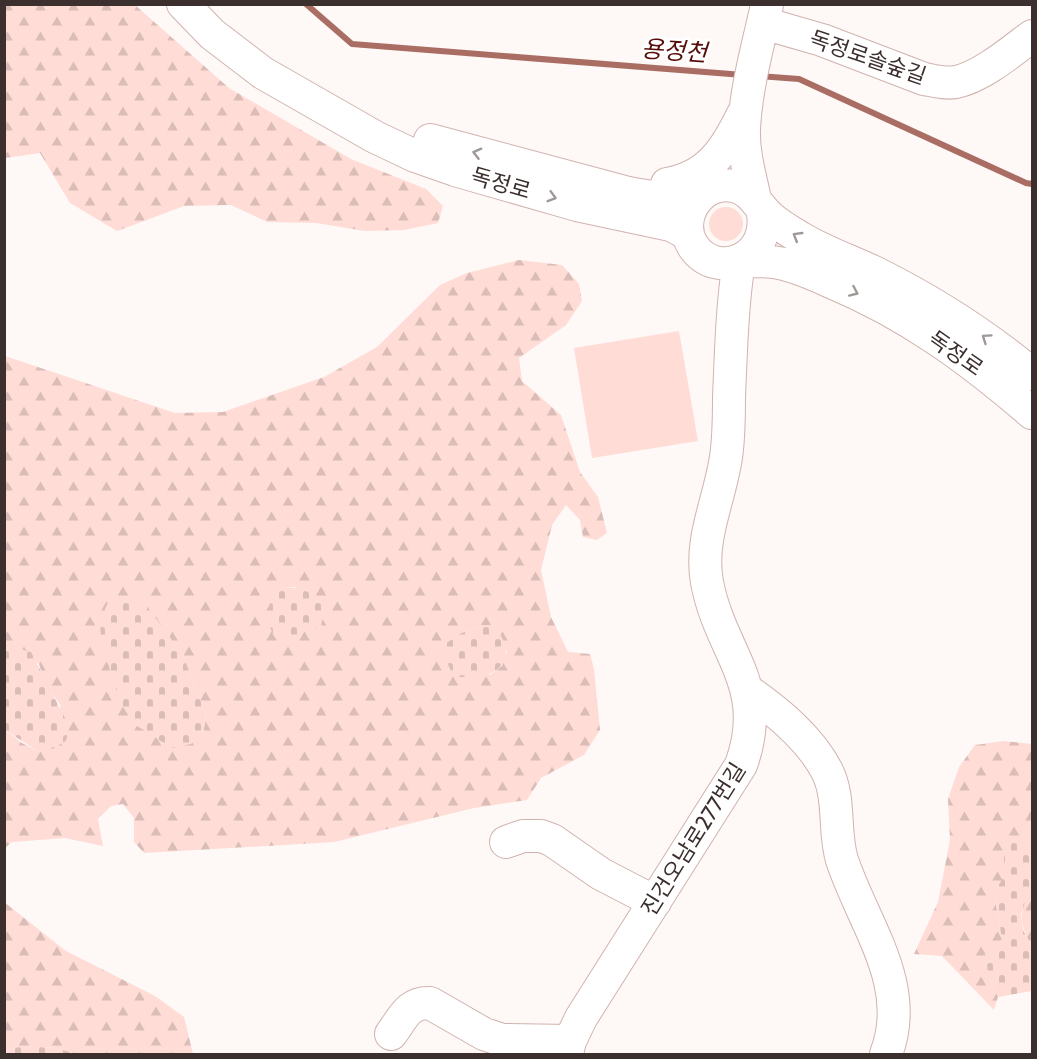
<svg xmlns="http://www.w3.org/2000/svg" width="1037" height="1059" font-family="Cabin,'Noto Sans KR',sans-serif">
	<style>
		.grass { fill: #ffdcd6 }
		.forest { fill: url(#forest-firs); fill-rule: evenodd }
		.cemetery { fill: url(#cemetery-stones) }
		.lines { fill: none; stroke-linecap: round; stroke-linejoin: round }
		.stream { stroke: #aa6d64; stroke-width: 6 }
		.minor-casing { stroke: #d0b3ae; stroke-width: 34 }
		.minor { stroke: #fff; stroke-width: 32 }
		.oneway { stroke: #9e9896 }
		.labels { text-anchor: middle; stroke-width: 6; stroke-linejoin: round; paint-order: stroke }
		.street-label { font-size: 22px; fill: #3c302e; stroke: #fff }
		.water-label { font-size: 24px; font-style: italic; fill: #570d09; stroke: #fff }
	</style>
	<defs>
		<pattern id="forest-firs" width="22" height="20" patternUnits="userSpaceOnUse" patternTransform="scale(1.5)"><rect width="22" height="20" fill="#ffdcd6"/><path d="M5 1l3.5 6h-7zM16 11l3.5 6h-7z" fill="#dbbdb8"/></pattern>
		<pattern id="cemetery-stones" width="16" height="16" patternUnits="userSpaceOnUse" patternTransform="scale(1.5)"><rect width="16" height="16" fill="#ffdcd6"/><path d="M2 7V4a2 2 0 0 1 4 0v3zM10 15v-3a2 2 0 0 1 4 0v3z" fill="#dbbdb8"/></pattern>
	</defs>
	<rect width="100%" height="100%" fill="#fef8f6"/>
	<path class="grass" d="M709 224a17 17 0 1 1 34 0a17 17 0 1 1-34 0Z
		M 679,331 L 698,441 L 592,458 L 574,348 Z"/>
	<path class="forest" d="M 5,4 L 135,5 L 229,88 L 351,159 L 426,189 L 443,206 L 438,223 L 404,230 L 365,231 L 316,223 L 267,222 L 231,205 L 184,206 L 117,231 L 70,203 L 40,153 L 5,158 Z
		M 519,260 L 562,265 L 579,284 L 582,301 L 566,325 L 519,358 L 522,381 L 561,415 L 580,472 L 598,497 L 607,533 L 597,540 L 583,537 L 580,520 L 566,505 L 552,525 L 541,570 L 551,617 L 568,652 L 590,654 L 594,669 L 600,730 L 584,755 L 541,778 L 527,800 L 474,808 L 334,842 L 144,853 L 134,842 L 134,818 L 123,804 L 111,806 L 98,819 L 103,846 L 65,838 L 12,842 L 5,848 L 5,730 L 22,743 L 39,752 L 61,706 L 44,681 L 39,664 L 9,646 L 5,650 L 5,356 L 175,413 L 223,412 L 324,377 L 377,347 L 440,285 L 467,273 ZM 283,587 L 296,587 L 321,626 L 308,630 L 273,593 ZM 157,621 L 183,655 L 206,715 L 203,735 L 122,705 L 101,640 ZM 483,625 L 507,651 L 502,666 L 490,675 L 445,644 L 459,634 Z
		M 1004,741 L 1032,744 L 1032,844 L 1027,839 L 994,893 L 1002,939 L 989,977 L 998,997 L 994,1010 L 942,956 L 914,954 L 938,902 L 950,840 L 948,799 L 959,767 L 975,745 Z
		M 1032,890 L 1032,947 C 1020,925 1017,912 1032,890 Z
		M 4,902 L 66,951 L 155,996 L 184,1017 L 193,1054 L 77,1054 L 56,1048 L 22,1046 L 5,1051 Z"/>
	<path class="cemetery" d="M 283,587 C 304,588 313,591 325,609 L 321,626 L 286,639 L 273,635 C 267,620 268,608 273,593 Z
		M 124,596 L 143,601 L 183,655 L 206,715 L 203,735 L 191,744 L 172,748 L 134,724 L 122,705 L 114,683 L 101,640 L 100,619 L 108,603 Z
		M 483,625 L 494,625 C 524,665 492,682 453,676 L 447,662 L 445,644 L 459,634 Z
		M 9,646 L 31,652 L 69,726 L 66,741 L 52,749 L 39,752 L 5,730 L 5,650 Z
		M 1027,839 L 1032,844 L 1032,890 L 1026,900 L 1021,914 L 1023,930 L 1032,947 L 1032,991 L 998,997 L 989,977 L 985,954 L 1002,939 L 994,893 L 1004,876 L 1004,853 L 1013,842 Z
		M 22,1046 L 56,1048 L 77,1054 L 5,1054 L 5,1051 Z"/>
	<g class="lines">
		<path class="stream" d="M 306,4 L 352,44 L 743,75
			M 759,76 L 799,79 L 1026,183 L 1032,184"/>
		<g class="minor-casing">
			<path id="minor" d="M 183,4 L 212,34 L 263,73 L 375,137 L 415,156 L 455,170 L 577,205 L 671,225 L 688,234
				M 763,23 L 822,40 L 924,79 C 935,81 945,84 956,82 C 981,77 1012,51 1032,36
				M 430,140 L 628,193 C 652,198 673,200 698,197
				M 667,184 C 709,177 726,149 743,114
				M 755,199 C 750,176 743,152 744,129 C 746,87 758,46 767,5
				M 762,209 C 774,258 717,282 693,246 C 675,218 701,179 734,186 C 752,190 758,207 771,218 C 780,226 791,232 801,238 C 824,252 851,261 876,273 C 932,301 984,334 1032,374
				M 748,691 C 778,712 810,738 827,771 C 841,799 833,831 842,860 C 863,924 913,985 886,1054
				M 506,842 L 523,836 L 541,836 L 552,840 L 601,874 L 655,902
				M 391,1034 C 403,1018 408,1002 430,1003 L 484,1034 L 502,1040 L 570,1041
				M 567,1054 L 570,1041 L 581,1018 L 741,765 C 770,685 720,653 707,582 C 699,539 720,499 726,457 C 729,437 729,417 729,397 C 731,352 732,306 739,261 C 754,261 769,260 784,264 C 800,268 816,275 831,282 C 908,314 969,359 1032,413"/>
		</g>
		<use href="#minor" class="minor"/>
	</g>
	<defs><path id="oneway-chevron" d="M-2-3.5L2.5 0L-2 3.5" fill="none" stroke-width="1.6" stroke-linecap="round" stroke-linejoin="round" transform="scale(1.5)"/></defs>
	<g class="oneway">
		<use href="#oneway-chevron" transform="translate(477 153) rotate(-165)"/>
		<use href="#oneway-chevron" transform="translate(552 197) rotate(16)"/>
		<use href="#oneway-chevron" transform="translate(797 236) rotate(-149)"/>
		<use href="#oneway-chevron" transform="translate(854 292) rotate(24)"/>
		<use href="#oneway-chevron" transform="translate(986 338) rotate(-145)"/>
	</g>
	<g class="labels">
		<g class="street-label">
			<text transform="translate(868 57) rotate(19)" y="8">독정로솔숲길</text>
			<text transform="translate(501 183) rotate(16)" y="8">독정로</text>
			<text transform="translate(956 353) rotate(35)" y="8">독정로</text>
			<text transform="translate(693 839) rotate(-58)" y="8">진건오남로277번길</text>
		</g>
		<g class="water-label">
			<text transform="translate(674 51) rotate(4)" y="8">용정천</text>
		</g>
	</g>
	<rect width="1037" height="1059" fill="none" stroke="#3c302e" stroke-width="12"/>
</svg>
